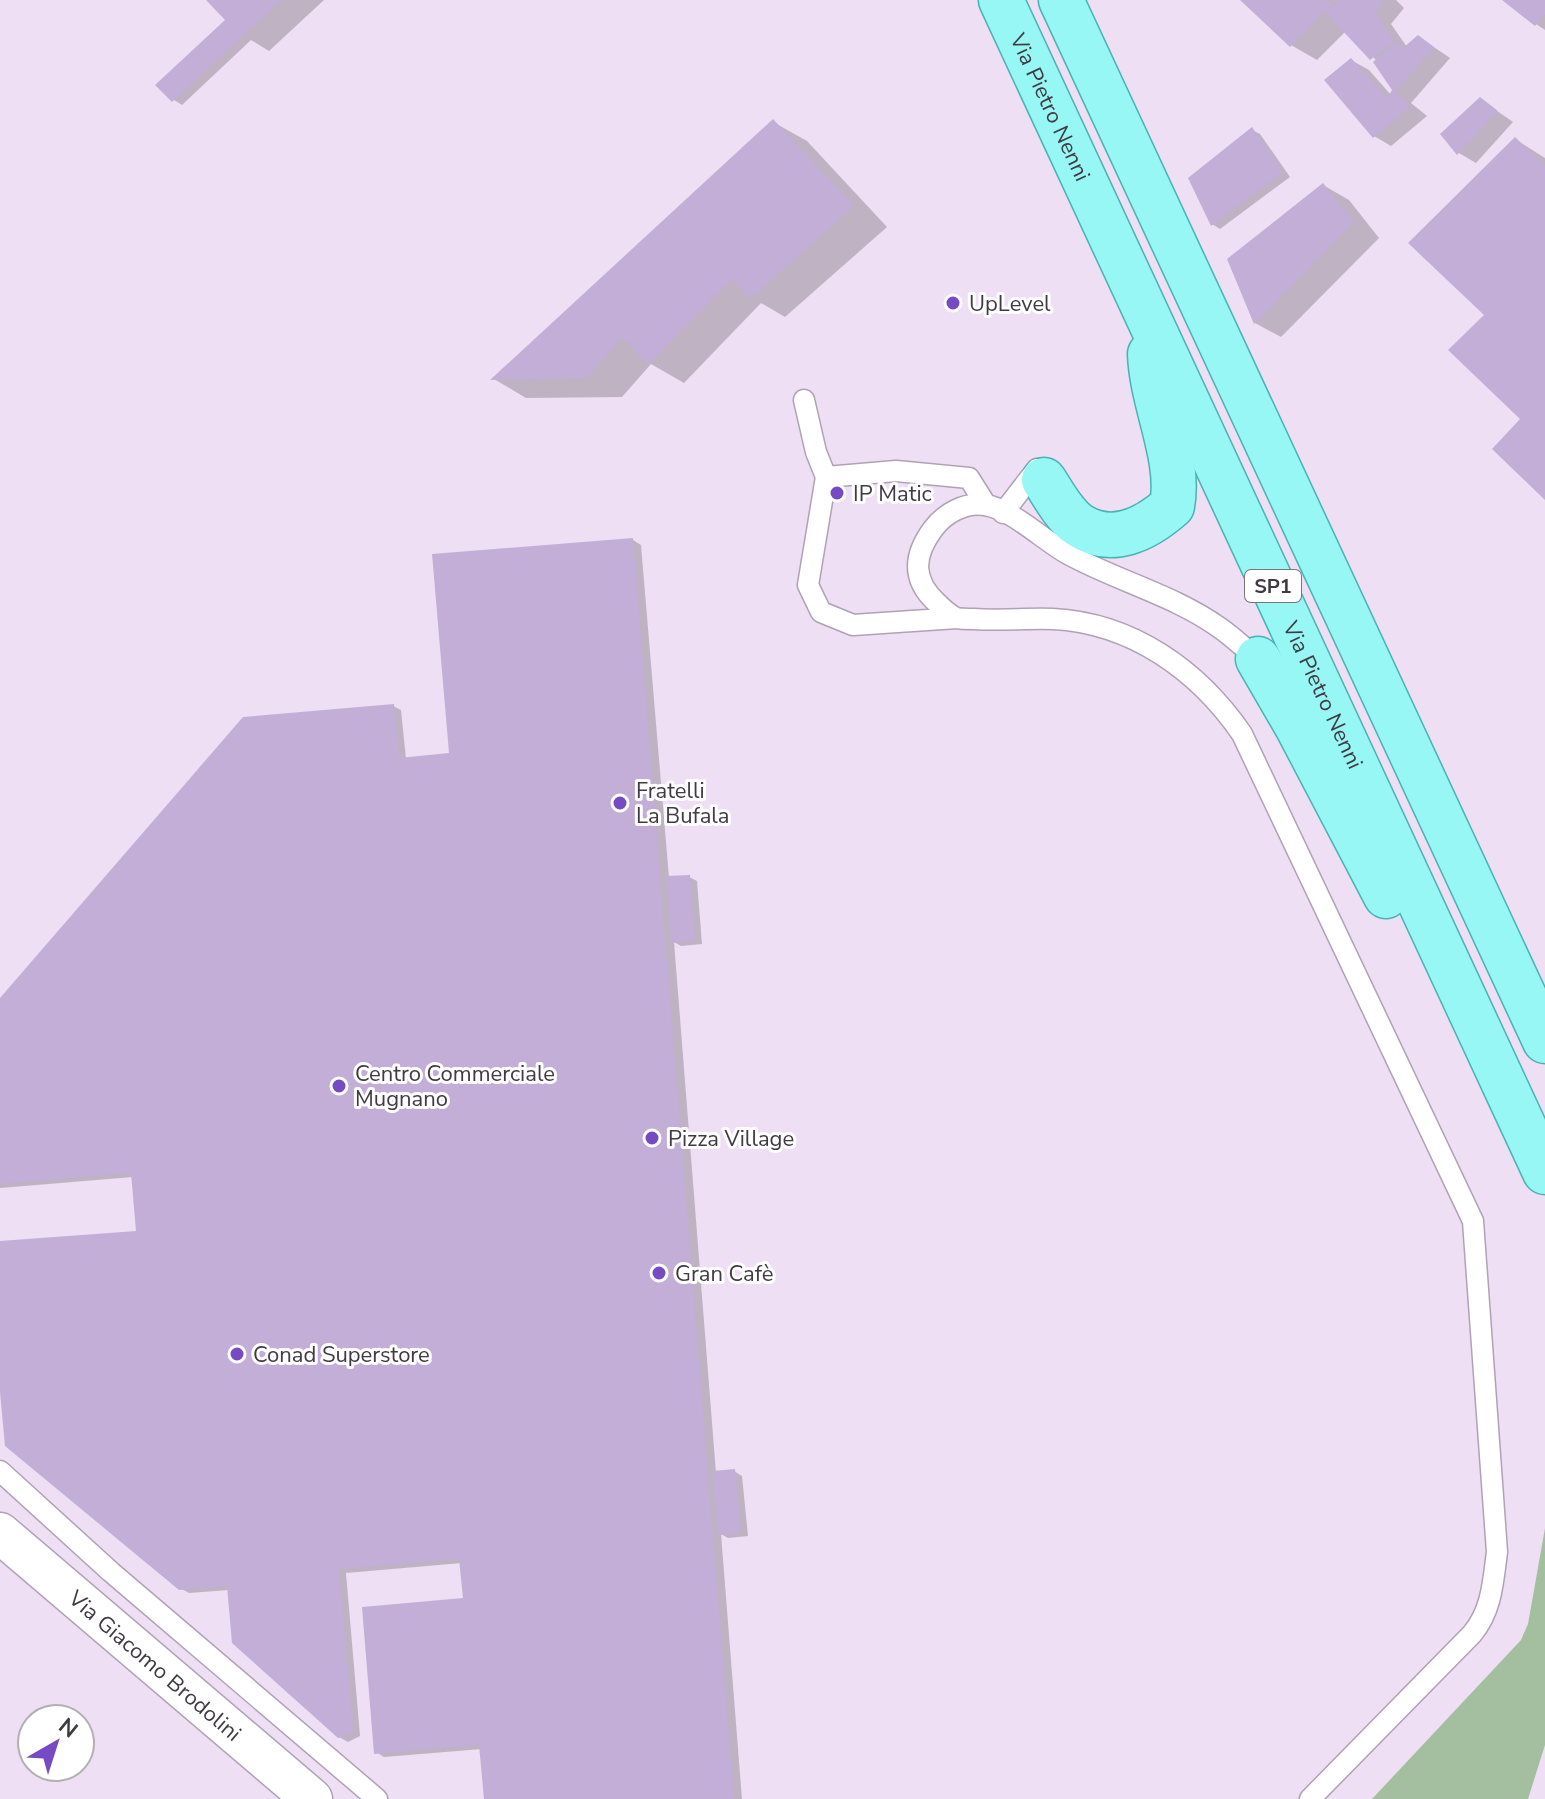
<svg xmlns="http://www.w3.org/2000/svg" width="1545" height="1799" font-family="'Nunito Sans',sans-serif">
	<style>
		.green { fill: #a4bf9f }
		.shadow { fill: #0003 }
		.building { fill: #c3aed7 }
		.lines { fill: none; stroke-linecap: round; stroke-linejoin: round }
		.service-casing { stroke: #b0a2b5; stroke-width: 23 }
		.minor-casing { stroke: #b0a2b5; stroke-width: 43 }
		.primary-casing { stroke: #4ab2b2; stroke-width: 47 }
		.service { stroke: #fff; stroke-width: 20 }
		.minor { stroke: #fff; stroke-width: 40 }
		.primary { stroke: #96f7f5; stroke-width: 44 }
		.poi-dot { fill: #754ac2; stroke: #fff; stroke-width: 3 }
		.labels { text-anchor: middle; stroke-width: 6; stroke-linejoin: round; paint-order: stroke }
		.shield { fill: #fff; stroke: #79757b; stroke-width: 2 }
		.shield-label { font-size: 20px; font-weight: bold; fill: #403a42 }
		.street-label { font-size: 22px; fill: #403a42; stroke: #fff }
		.poi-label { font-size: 22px; fill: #403a42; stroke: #fff; text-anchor: start }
	</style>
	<rect width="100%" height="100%" fill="#eedff4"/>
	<path class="green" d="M 1545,1528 L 1545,1745 L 1528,1799 L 1372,1799 L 1521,1640 L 1528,1624 Z"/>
	<path class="shadow" d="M 210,0 L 324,0 L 269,51 L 251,40 L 182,105 L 174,100 L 234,28 Z
		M 1243,0 L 1396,0 L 1404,8 L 1391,24 L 1407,47 L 1419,37 L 1450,58 L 1411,103 L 1427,116 L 1391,146 L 1374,136 L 1351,60 L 1369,70 L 1391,95 L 1394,90 L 1377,61 L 1346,31 L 1317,60 L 1291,45 Z
		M 1505,0 L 1545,0 L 1545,30 L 1536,24 Z
		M 1480,99 L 1513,122 L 1476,163 L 1459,153 L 1442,134 Z
		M 773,122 L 807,141 L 887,227 L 785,317 L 761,303 L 684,383 L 651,364 L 622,397 L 526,398 L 494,379 Z
		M 1252,130 L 1260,134 L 1290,177 L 1220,229 L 1212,224 Z
		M 1515,139 L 1545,158 L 1545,497 L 1523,419 L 1487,315 Z
		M 1323,185 L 1349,200 L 1379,238 L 1281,337 L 1255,323 L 1229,260 Z
		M 633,540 L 641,545 L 669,878 L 689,877 L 697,881 L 702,944 L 681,946 L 674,942 L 716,1473 L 734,1471 L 742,1476 L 748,1536 L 728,1538 L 721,1534 L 742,1799 L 486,1799 L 482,1749 L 384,1757 L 376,1752 L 465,1600 L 462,1563 L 346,1573 L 360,1736 L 348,1742 L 339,1737 L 229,1590 L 189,1593 L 180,1588 L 0,1368 L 0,1243 L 138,1232 L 133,1177 L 0,1188 L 0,1001 L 393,706 L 401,710 L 406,759 L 451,755 Z"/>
	<path class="building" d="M 206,0 L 282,0 L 172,102 L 155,85 L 225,20 Z
		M 1240,0 L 1327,0 L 1332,4 L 1290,47 Z
		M 1340,0 L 1386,0 L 1375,13 L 1394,41 L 1370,60 L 1325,12 Z
		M 1502,0 L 1545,0 L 1545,14 L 1535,26 Z
		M 1418,35 L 1434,47 L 1395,92 L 1411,106 L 1373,138 L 1324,80 L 1351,58 L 1387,98 L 1392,90 L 1373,62 L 1395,42 L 1403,48 Z
		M 1480,97 L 1498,111 L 1457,155 L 1440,134 Z
		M 773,119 L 854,206 L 750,299 L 732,279 L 648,365 L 622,337 L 587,378 L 490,380 Z
		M 1252,127 L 1283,172 L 1211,226 L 1188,178 Z
		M 1515,137 L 1545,166 L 1545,500 L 1492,449 L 1520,419 L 1448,350 L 1484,315 L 1408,243 Z
		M 1323,183 L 1354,222 L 1254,324 L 1227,259 Z
		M 633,538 L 734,1799 L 484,1799 L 479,1745 L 374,1754 L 362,1607 L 463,1598 L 459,1559 L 339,1569 L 353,1732 L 338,1738 L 232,1643 L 227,1586 L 179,1590 L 5,1446 L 0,1392 L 0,1241 L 136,1231 L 131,1173 L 0,1184 L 0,998 L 243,717 L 394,704 L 399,758 L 449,753 L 432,554 Z
		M 690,875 L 695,941 L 671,943 L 666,876 Z
		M 735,1469 L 741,1533 L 718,1535 L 712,1471 Z"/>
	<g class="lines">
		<g class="service-casing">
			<path id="service" d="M 804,400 L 816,452 L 826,477 L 896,471 L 969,478 L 986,505
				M 826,477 L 808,585 L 821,612 L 853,625 L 957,618
				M 1003,513 L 1037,469
				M 1258,659 C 1245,649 1233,637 1220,628 C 1174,595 1117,581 1068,554 C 1044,541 1012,509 985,505 C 965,502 945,513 933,529 C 913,556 912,580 937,603 C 942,608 950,615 956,618 C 961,619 969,619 974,619 C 1001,621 1027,618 1053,619 C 1132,623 1198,670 1242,734 L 1473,1221 L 1497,1552 C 1493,1582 1492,1610 1472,1634 L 1310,1799
				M 0,1471 L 111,1572 L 377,1799"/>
		</g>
		<g class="minor-casing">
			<g id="minor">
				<path id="s1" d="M 0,1533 L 312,1799"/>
			</g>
		</g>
		<g class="primary-casing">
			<g id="primary">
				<path id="s2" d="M 1001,0 L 1545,1172"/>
				<path d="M 1061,0 L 1545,1041"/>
				<path d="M 1044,480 C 1054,495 1064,515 1079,525 C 1112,547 1146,529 1172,506 C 1181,458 1152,405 1150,354"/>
				<path d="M 1258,659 L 1298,728 L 1386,896"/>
			</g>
		</g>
		<use href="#service" class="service"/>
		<use href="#minor" class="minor"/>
		<use href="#primary" class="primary"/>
	</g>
	<g class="poi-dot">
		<circle cx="953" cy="303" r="8"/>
		<circle cx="837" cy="493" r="8"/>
		<circle cx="620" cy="803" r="8"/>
		<circle cx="339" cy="1086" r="8"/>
		<circle cx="652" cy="1138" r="8"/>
		<circle cx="659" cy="1273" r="8"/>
		<circle cx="237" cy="1354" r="8"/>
	</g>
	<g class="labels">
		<rect class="shield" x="1245" y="570" width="56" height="32" rx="6"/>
		<g class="shield-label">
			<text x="1273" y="593">SP1</text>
		</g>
		<g class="street-label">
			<text dy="8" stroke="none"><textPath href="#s2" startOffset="118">Via Pietro Nenni</textPath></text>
			<text dy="8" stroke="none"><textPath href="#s2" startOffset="766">Via Pietro Nenni</textPath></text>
			<text dy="8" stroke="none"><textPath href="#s1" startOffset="204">Via Giacomo Brodolini</textPath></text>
		</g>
		<g class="poi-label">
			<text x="969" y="311">UpLevel</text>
			<text x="853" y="501">IP Matic</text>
			<text x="636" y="798">Fratelli<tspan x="636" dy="25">La Bufala</tspan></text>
			<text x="355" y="1081">Centro Commerciale<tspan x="355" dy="25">Mugnano</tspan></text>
			<text x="668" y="1146">Pizza Village</text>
			<text x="675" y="1281">Gran Cafè</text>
			<text x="253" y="1362">Conad Superstore</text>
		</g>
	</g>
	<g transform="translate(56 1743) rotate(39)"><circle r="38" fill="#ffffff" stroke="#b3b0b3" stroke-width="2"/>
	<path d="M0-6L14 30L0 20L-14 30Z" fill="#754ac2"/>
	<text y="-12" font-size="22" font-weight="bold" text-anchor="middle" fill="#403a42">N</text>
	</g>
</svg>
